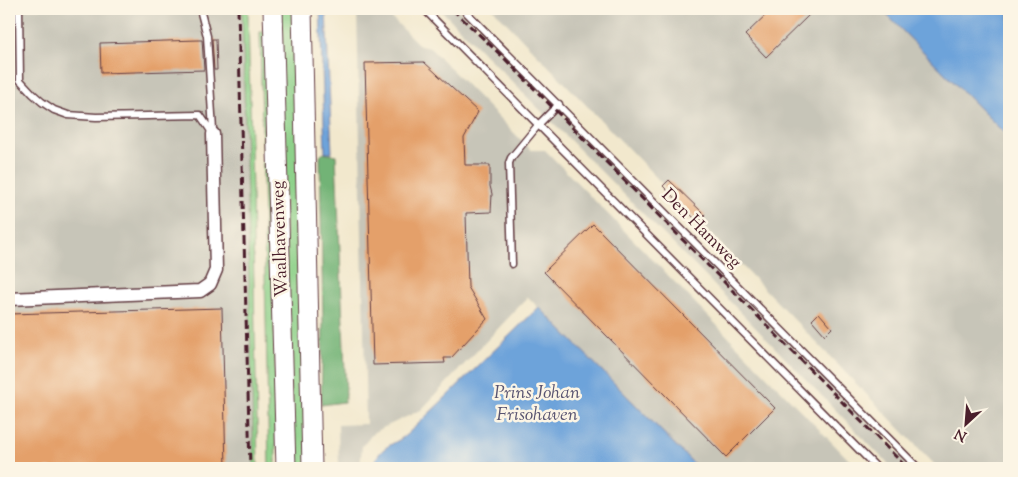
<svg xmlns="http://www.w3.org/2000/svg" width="1018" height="477" font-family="'Sorts Mill Goudy',serif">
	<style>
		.industrial { fill: #c7c5b8 }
		.green { fill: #8ed18a; stroke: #6c785a }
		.forest { fill: #72b376; stroke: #5e6950 }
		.water { fill: #6da3da; stroke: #5c6182 }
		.building { fill: #e4a06a }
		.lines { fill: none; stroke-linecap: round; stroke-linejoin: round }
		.lane-casing { stroke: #633d43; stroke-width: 9 }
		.street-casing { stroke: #633d43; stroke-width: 15 }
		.secondary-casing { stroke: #633d43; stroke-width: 21 }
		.lane { stroke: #fff; stroke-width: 6 }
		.street { stroke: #fff; stroke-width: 12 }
		.secondary { stroke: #fff; stroke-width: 19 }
		.rail { stroke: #4a1f2b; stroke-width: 3; stroke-dasharray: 8 4; stroke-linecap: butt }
		.labels { text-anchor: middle; stroke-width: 5; stroke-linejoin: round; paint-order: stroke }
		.street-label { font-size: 18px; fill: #4a1f2b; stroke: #fcf5e5 }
		.water-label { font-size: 19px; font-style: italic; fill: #585471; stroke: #fcf5e5 }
	</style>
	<rect width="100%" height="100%" fill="#fcf5e5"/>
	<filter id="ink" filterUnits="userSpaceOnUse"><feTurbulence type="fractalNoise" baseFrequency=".02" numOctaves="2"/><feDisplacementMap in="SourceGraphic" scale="10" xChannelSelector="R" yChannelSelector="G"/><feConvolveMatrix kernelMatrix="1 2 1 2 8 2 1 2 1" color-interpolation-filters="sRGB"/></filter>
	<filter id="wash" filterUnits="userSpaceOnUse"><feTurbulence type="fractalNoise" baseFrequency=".0096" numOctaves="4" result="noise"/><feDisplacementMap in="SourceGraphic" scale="20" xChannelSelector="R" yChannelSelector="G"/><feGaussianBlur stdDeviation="1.12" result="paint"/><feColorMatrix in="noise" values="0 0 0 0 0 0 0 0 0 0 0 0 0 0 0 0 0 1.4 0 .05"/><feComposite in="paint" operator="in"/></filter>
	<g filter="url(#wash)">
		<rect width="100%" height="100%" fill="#f2e8cd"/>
		<path class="industrial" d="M 9,9 L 242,9 L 254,468 L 9,468 Z
			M 357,9 L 383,9 L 420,46 L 430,48 L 531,150 L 545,150 L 857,468 L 698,468 L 528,297 L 421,410 L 374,432 L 362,446 L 360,468 L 339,468 L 338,425 L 366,424 Z
			M 440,9 L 457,9 L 470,20 L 913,468 L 892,468 L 710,281 Z
			M 493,9 L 881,9 L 1009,138 L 1009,468 L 938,468 Z"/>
		<path class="green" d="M 242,9 L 248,9 L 258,468 L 254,468 Z
			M 279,9 L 296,9 L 308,468 L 295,468 L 291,428 Z
			M 260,32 L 268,32 L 276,399 L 276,468 L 269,468 Z"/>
		<path class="forest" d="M 322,153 L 336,155 L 346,396 L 344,402 L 321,405 L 323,323 L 320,157 Z"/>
		<path class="water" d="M 320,9 L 326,9 L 332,153 L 325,153 Z
			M 881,9 L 1009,9 L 1009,138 Z
			M 539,307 L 698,468 L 369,468 L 369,466 L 372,466 C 381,449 383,449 399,440 C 405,437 410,431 415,427 Z"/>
		<g id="blocks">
			<path class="building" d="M 772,9 L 805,9 L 810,14 L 766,57 L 745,35 Z
				M 212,39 L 216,39 L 217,70 L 214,70 Z
				M 199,40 L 202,40 L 204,70 L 101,73 L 100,43 Z
				M 424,62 L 478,112 L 464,138 L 465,165 L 490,165 L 490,186 L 492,194 L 491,212 L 466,213 L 468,287 L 487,319 L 451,358 L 444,358 L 445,363 L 373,365 L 365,63 Z
				M 669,180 L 705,215 L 698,222 L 663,186 Z
				M 593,224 L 775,408 L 726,457 L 544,272 Z
				M 222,308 L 226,468 L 9,468 L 9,314 Z
				M 819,313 L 832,328 L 825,335 L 812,320 Z"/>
		</g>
	</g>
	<g filter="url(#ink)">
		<use href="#blocks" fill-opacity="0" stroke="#633d43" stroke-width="1"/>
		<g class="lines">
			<g class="lane-casing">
				<path id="lane" d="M 19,9 L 20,80 L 33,94 L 42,102 L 54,110 L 68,115 L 96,117 L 200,115 L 213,134
					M 200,9 L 207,36 L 213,130
					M 424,9 L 877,468
					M 463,9 L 918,468
					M 512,264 L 509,163 L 511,158 L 539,124 L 559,104"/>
			</g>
			<g class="street-casing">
				<path id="street" d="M 9,299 L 200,291 L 210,284 L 216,270 L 213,134"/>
			</g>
			<g class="secondary-casing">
				<path id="secondary" d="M 273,9 L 286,468
					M 302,9 L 312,468"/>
			</g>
			<use href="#lane" class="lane"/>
			<use href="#street" class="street"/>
			<use href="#secondary" class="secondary"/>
			<path class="rail" d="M 238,9 L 250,468
				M 452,9 L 505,59 L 907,468"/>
		</g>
	</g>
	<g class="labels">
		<g class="street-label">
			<text transform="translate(702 228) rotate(45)" y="6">Den Hamweg</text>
			<text transform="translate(279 239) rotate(-92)" y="6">Waalhavenweg</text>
		</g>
		<g class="water-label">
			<text x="537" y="398">Prins Johan<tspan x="537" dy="22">Frisohaven</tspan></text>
		</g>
	</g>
	<rect width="1018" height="477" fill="none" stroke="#fcf5e5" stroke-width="30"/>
	<g transform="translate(966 424) rotate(206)" stroke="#fcf5e5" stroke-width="4" paint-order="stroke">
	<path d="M0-4L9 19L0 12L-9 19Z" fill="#4a1f2b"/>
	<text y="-8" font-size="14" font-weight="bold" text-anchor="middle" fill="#4a1f2b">N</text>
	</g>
</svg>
